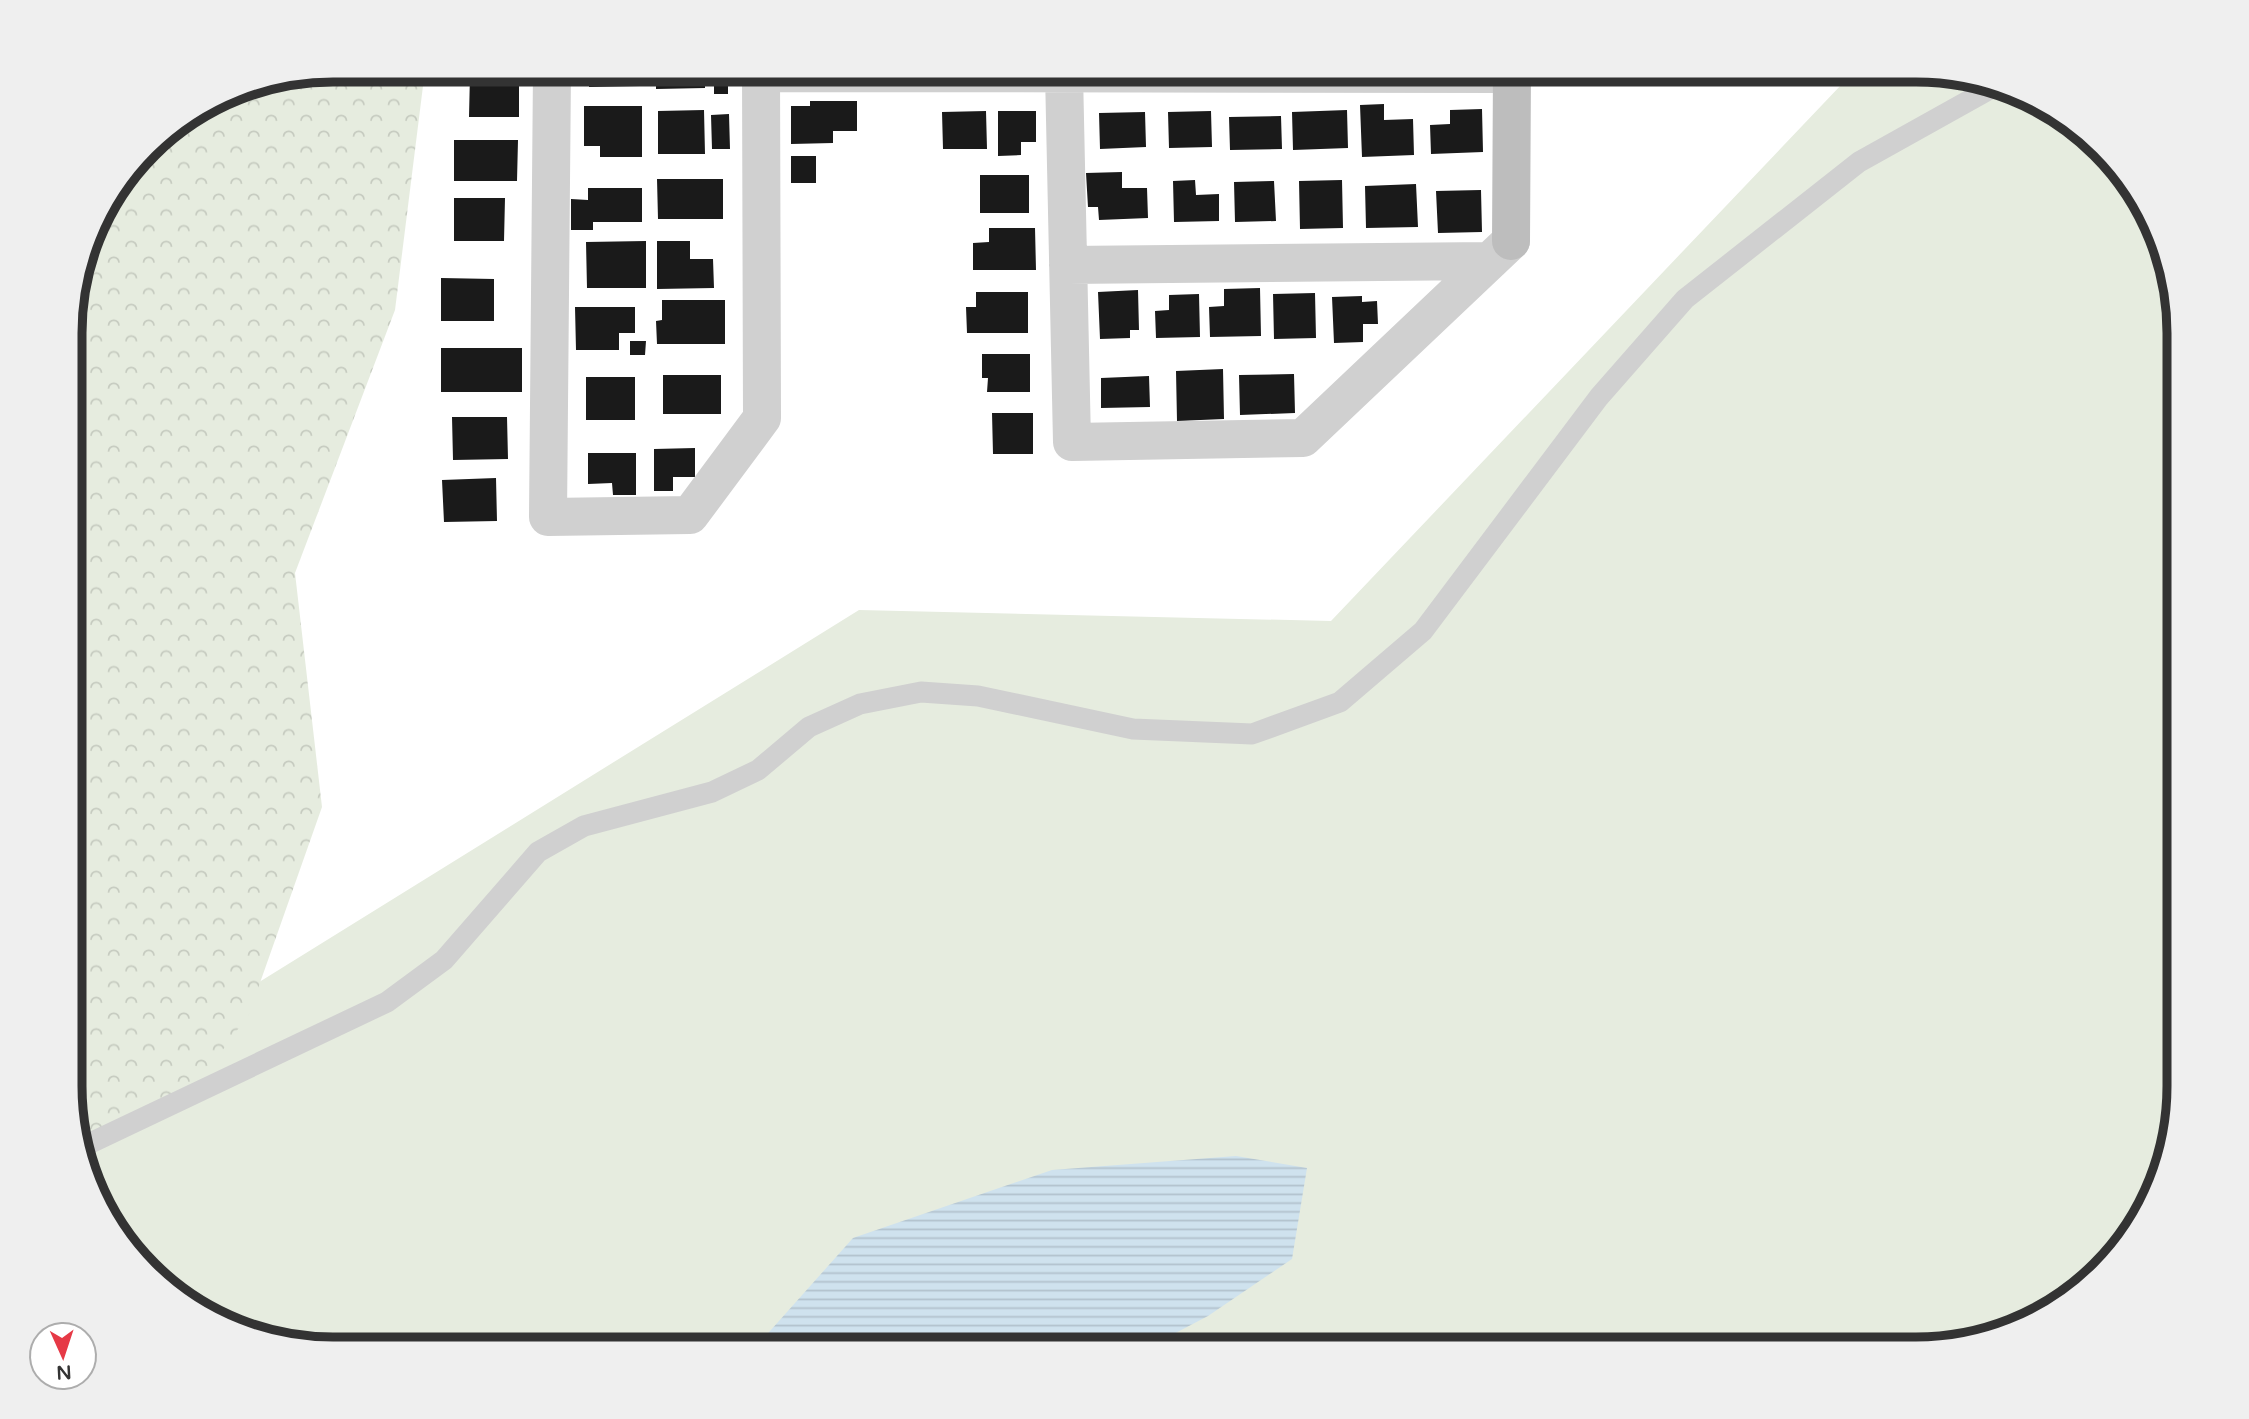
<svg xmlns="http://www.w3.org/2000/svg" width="2249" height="1419" font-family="'Varela Round',sans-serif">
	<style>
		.grass { fill: #e6ecdf }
		.forest { fill: url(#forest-crowns) }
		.water { fill: url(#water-rules) }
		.building { fill: #1a1a1a }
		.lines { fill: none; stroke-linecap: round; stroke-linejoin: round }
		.lane { stroke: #d0d0d0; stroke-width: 21 }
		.street { stroke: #d0d0d0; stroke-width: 38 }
		.secondary { stroke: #bdbdbd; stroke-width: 38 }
		.rim { fill: none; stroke: #333; stroke-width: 9 }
	</style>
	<defs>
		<pattern id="forest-crowns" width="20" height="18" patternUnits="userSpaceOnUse" patternTransform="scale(1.75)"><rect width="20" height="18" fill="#e6ecdf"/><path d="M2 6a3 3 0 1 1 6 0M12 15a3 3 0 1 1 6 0" fill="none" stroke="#c6cbc0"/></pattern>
		<pattern id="water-rules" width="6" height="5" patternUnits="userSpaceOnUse" patternTransform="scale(1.75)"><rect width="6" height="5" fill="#cfe2ee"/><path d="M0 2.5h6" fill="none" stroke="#b2c2cd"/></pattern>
	</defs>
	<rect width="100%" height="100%" fill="#fff"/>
	<path class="grass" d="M 1872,70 L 1916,70 L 1984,79 L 2062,114 L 2144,202 L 2178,316 L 2178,1103 L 2165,1170 L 2135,1232 L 2047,1314 L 1933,1348 L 333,1349 L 265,1340 L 187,1305 L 114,1232 L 72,1120 L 72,1098 L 859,610 L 1331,621 L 1842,84 Z"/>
	<path class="forest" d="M 333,70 L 425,70 L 395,310 L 295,573 L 322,807 L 249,1014 L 186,1100 L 82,1147 L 72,1120 L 72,299 L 97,216 L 159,136 L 233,90 Z"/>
	<path class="water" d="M 1236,1156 L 1307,1168 L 1292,1259 L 1208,1316 L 1145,1349 L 754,1349 L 853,1238 L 1052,1170 Z"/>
	<path class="building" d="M 589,70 L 640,70 L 640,86 L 589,87 Z
		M 656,70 L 705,70 L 705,88 L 656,89 Z
		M 714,70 L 728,70 L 728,94 L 714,94 Z
		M 470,74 L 519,75 L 519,117 L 469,117 Z
		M 810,101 L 857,101 L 857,131 L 833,131 L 833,143 L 791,144 L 791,106 L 810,106 Z
		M 1384,104 L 1384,120 L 1413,119 L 1414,155 L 1362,157 L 1360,105 Z
		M 584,106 L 642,106 L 642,157 L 600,157 L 600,146 L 584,146 Z
		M 1482,109 L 1483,152 L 1431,154 L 1430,125 L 1450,124 L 1450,110 Z
		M 704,110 L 705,154 L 658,154 L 658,111 Z
		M 1347,110 L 1348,148 L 1293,150 L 1292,112 Z
		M 986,111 L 987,149 L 943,149 L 942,112 Z
		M 998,111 L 1036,111 L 1036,142 L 1021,142 L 1021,155 L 998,156 Z
		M 1211,111 L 1212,147 L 1169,148 L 1168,112 Z
		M 1145,112 L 1146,147 L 1100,149 L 1099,113 Z
		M 729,114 L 730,149 L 712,149 L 711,115 Z
		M 1281,116 L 1282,149 L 1230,150 L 1229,117 Z
		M 454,140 L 518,140 L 517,181 L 454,181 Z
		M 791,156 L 816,156 L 816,183 L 791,183 Z
		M 1122,172 L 1122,188 L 1147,188 L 1148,218 L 1099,220 L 1098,207 L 1088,207 L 1086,173 Z
		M 980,175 L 1029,175 L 1029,213 L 980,213 Z
		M 657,179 L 723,179 L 723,219 L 658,219 Z
		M 1195,180 L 1196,195 L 1219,194 L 1219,221 L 1174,222 L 1173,181 Z
		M 1342,180 L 1343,228 L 1300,229 L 1299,181 Z
		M 1274,181 L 1276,221 L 1235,222 L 1234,182 Z
		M 1416,184 L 1418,227 L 1366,228 L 1365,186 Z
		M 588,188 L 642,188 L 642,222 L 593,222 L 593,230 L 571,230 L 571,199 L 588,200 Z
		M 1481,190 L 1482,232 L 1438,233 L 1436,191 Z
		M 454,198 L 505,198 L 504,241 L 454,241 Z
		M 989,228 L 1035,228 L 1036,270 L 973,270 L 973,243 L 989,242 Z
		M 646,241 L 646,288 L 587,288 L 586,242 Z
		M 657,241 L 690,241 L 690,259 L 713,259 L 714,288 L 657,289 Z
		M 441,278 L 494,279 L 494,321 L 441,321 Z
		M 1260,288 L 1261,336 L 1210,337 L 1209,307 L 1224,306 L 1224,289 Z
		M 1138,290 L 1139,330 L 1130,330 L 1130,338 L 1100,339 L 1098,292 Z
		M 976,292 L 1028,292 L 1028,333 L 967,333 L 966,307 L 976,307 Z
		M 1315,293 L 1316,338 L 1274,339 L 1273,294 Z
		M 1199,294 L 1200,337 L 1156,338 L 1155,311 L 1169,310 L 1169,295 Z
		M 1362,296 L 1362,302 L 1377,301 L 1378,324 L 1363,324 L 1363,342 L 1334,343 L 1332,297 Z
		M 662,300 L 725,300 L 725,344 L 657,344 L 656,321 L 662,320 Z
		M 575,307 L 635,307 L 635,333 L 619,333 L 619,350 L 576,350 Z
		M 630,341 L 646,341 L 645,355 L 630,355 Z
		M 441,348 L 522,348 L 522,392 L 441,392 Z
		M 982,354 L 1030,354 L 1030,392 L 987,392 L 988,378 L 982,378 Z
		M 1223,369 L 1224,419 L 1177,421 L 1176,371 Z
		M 1294,374 L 1295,413 L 1240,415 L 1239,375 Z
		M 663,375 L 721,375 L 721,414 L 663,414 Z
		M 1149,376 L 1150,407 L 1101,408 L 1101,378 Z
		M 586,377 L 635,377 L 635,420 L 586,420 Z
		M 992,413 L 1033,413 L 1033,454 L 993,454 Z
		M 452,417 L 507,417 L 508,459 L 453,460 Z
		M 695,448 L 695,477 L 673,477 L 673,491 L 654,491 L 654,449 Z
		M 588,453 L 636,453 L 636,495 L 613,495 L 612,483 L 588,484 Z
		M 496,478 L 497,521 L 444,522 L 442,480 Z"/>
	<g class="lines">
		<path class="lane" d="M 82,1147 L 387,1002 L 444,960 L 538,852 L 584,826 L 712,792 L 758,770 L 809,727 L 860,704 L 921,692 L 978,696 L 1133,729 L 1252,734 L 1340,702 L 1423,631 L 1599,397 L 1685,299 L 1859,162 L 1997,85"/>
		<path class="street" d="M 552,70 L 548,517 L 690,515 L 762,418 L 761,70
			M 761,73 L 1512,74
			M 1064,73 L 1072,442 L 1303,438 L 1511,241
			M 1068,265 L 1490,261"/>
		<path class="secondary" d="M 1511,241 L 1512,70"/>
	</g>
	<path d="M0 0H2249V1419H0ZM333 82H1916A251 251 0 0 1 2167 333V1086A251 251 0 0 1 1916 1337H333A251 251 0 0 1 82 1086V333A251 251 0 0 1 333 82Z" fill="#efefef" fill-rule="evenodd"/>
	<path class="rim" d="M333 82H1916A251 251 0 0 1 2167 333V1086A251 251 0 0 1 1916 1337H333A251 251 0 0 1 82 1086V333A251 251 0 0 1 333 82Z"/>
	<g transform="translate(63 1356) rotate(177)"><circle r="33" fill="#ffffff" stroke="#adadad" stroke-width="2"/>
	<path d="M0-5L12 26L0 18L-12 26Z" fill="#e63946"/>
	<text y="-10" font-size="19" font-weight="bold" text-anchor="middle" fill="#333333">N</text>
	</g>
</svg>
